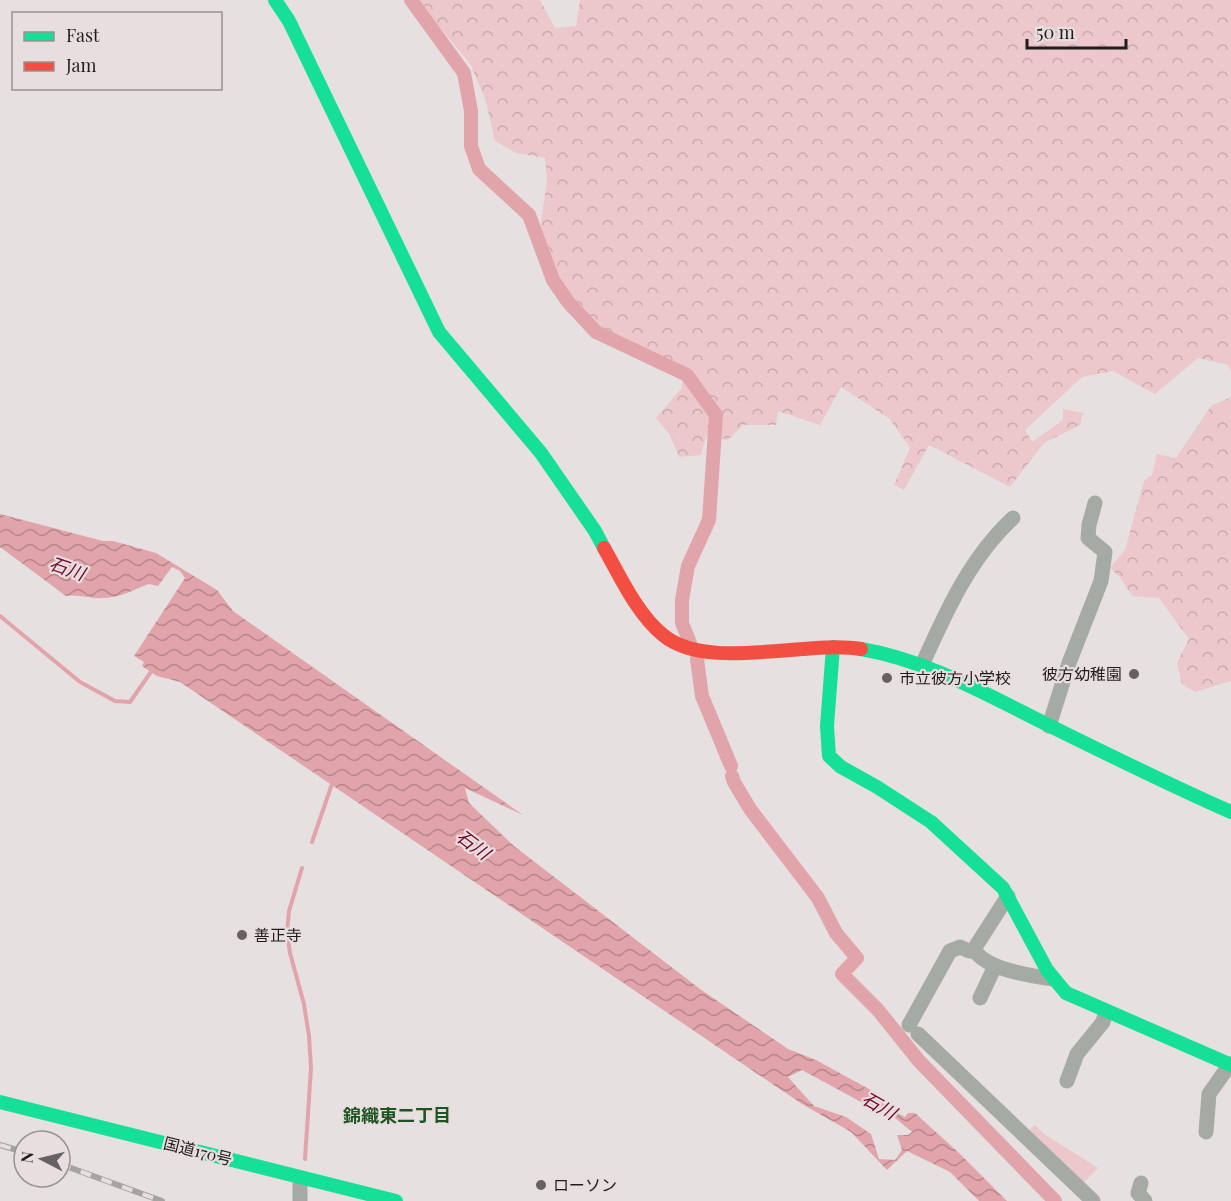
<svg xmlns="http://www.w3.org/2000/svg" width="1231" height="1201" font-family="'Playfair Display','Noto Sans JP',serif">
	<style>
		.green { fill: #ecc7cb }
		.forest { fill: url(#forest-crowns) }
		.water { fill: url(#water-waves); fill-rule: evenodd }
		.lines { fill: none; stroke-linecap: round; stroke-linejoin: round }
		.stream { stroke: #e2a4ab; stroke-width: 4 }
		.canal { stroke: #e2a4ab; stroke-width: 14 }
		.street { stroke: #a5aaa4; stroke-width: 15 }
		.fast { stroke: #16e098; stroke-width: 14 }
		.jam { stroke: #f24e42; stroke-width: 14 }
		.rail-casing { stroke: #a5a4a1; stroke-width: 6 }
		.rail { stroke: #e8dedf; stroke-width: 4; stroke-dasharray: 11; stroke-linecap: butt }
		.poi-dot { fill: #666162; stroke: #e8dedf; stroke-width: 2 }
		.labels { text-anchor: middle; stroke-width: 4.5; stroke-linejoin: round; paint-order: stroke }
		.poi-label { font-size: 16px; fill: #211d1e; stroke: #e8dedf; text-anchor: start }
		.street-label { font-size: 16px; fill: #211d1e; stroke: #e8dedf }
		.water-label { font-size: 18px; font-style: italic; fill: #710527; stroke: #e8dedf }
		.neighbourhood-label { font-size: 18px; font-weight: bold; fill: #1e5421; stroke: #e8dedf }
	</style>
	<defs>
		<pattern id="forest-crowns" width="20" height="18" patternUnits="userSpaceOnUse" patternTransform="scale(1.5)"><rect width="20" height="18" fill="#ecc7cb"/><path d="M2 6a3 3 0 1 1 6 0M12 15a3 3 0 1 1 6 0" fill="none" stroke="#caaaae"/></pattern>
		<pattern id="water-waves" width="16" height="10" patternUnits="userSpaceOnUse" patternTransform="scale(1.5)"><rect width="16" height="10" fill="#e2a4ab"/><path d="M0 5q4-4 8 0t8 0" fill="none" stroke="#b7858b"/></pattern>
	</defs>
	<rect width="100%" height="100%" fill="#e6e0e1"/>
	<path class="green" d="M 1035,1125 L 1044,1134 L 1098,1168 L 1084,1182 L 1028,1131 Z"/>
	<path class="forest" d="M 417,0 L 540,0 L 555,28 L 576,26 L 580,0 L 1231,0 L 1231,371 L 1228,365 L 1198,358 L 1155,394 L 1113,371 L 1082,377 L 1025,430 L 1032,442 L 1063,420 L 1063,409 L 1083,413 L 1080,425 L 1044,443 L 1010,487 L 929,445 L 904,490 L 894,485 L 910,448 L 890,419 L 841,387 L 820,425 L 778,411 L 776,425 L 743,425 L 728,440 L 706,436 L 701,455 L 679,457 L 670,435 L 656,418 L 681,389 L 685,367 L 597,327 L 569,298 L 553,273 L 539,236 L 547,180 L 545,158 L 516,153 L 495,141 L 486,102 L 471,65 Z
		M 1231,397 L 1231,681 L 1195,692 L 1182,684 L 1177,663 L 1189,639 L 1159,598 L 1132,596 L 1120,577 L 1110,568 L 1125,550 L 1144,481 L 1152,475 L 1157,454 L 1176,458 L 1211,406 Z"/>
	<path class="water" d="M 0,514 L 103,541 L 113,541 L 156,553 L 217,590 L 233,611 L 523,815 L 465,788 L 469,803 L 514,846 L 700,989 L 788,1049 L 816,1060 L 878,1094 L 890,1109 L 905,1117 L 908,1113 L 915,1113 L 958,1152 L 1007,1201 L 979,1201 L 950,1172 L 907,1151 L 887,1170 L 851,1132 L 802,1104 L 759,1075 L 180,682 L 157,676 L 142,666 L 144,662 L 134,656 L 185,578 L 180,571 L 172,567 L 158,586 L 149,584 C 135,589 119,598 104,598 C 91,599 78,594 66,596 L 0,547 ZM 802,1070 L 861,1102 L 888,1112 L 912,1132 L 908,1135 L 897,1135 L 902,1150 L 895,1160 L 879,1159 L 871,1134 L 846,1117 L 814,1106 L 788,1077 Z"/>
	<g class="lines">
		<path class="stream" d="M 0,616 L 80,682 L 115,701 L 130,702 L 153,669
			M 312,842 L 332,784
			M 302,868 L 289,911 L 287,932 L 290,953 L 304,1004 L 309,1036 L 311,1068 L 305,1159"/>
		<path class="canal" d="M 411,0 L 464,73 L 471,111 L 471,146 L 479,169 L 529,215 L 553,280 L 568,302 L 596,332 L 687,375 L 716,415 L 709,520 L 688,566 L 682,600 L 682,623 L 690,643
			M 697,659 L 702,696 L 731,766
			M 732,776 L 734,782 L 750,809 L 818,898 L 836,933 L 857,958 L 842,974 L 878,1010 L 919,1061 L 1055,1201"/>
		<path class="street" d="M 922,665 C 946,612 969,559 1013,518
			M 1049,726 L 1069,663 L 1101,581 L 1105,552 L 1088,538 L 1089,525 L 1095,503
			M 975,951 L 974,949 L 1008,896
			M 980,998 L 995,966
			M 909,1025 L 950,951 L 960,947 L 969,951 L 975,951 C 988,970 1032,976 1053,979
			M 918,1034 L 1093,1201
			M 1067,1081 L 1077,1054 L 1103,1022 L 1106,1011
			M 1206,1132 L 1209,1094 L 1230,1064
			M 1141,1183 L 1138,1193 L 1145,1201
			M 300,1201 L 300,1178"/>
		<path class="fast" d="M 275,0 L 289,21 L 439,332 L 541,453 L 595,531 L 604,548
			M 833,647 L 827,726 L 829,756 L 841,767 L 877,787 L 931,822 L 1003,888 L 1047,970 L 1066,993 L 1231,1065
			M 861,649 C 926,660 984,693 1042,722 C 1105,753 1167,784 1231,812
			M 0,1102 L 396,1201"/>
		<path class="jam" d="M 604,548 C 620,576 637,614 663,635 C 707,672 805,640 861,649"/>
		<g class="rail-casing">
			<path id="rail" d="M 0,1145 L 24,1152
				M 60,1164 L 162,1201"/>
		</g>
		<use href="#rail" class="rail"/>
	</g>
	<g class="poi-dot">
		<circle cx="1134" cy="674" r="6"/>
		<circle cx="887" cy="678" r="6"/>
		<circle cx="242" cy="935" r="6"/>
		<circle cx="541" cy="1185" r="6"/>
	</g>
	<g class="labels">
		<g class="poi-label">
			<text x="1122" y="680" text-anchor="end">彼方幼稚園</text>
			<text x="899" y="684">市立彼方小学校</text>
			<text x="254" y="941">善正寺</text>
			<text x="553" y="1191">ローソン</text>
		</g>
		<g class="street-label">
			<text transform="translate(198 1151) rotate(14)" y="6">国道170号</text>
		</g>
		<g class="water-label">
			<text transform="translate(67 569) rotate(19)" y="6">石川</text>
			<text transform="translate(473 845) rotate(37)" y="6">石川</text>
			<text transform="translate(879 1106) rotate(30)" y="6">石川</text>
		</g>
		<g class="neighbourhood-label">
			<text x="397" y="1122">錦織東二丁目</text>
		</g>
	</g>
	<rect x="12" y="12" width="210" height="78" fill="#e8dedf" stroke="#989192" stroke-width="1.5"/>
	<rect x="24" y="32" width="30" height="9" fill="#16e098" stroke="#989192" stroke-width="1.5"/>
	<text x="66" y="42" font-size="18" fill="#211d1e">Fast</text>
	<rect x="24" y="62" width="30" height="9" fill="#f24e42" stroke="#989192" stroke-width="1.5"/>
	<text x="66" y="72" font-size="18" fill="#211d1e">Jam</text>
	<g transform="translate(42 1159) rotate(277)"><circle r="28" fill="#e8dedf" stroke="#989192" stroke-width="1.5"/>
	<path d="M0-4.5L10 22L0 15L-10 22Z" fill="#666162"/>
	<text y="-9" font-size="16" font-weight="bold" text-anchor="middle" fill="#211d1e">N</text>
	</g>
	<path d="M1027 39v9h99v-9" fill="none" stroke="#211d1e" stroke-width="3"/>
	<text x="1036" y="39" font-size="18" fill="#211d1e" stroke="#e8dedf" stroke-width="4.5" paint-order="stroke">50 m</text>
</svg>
